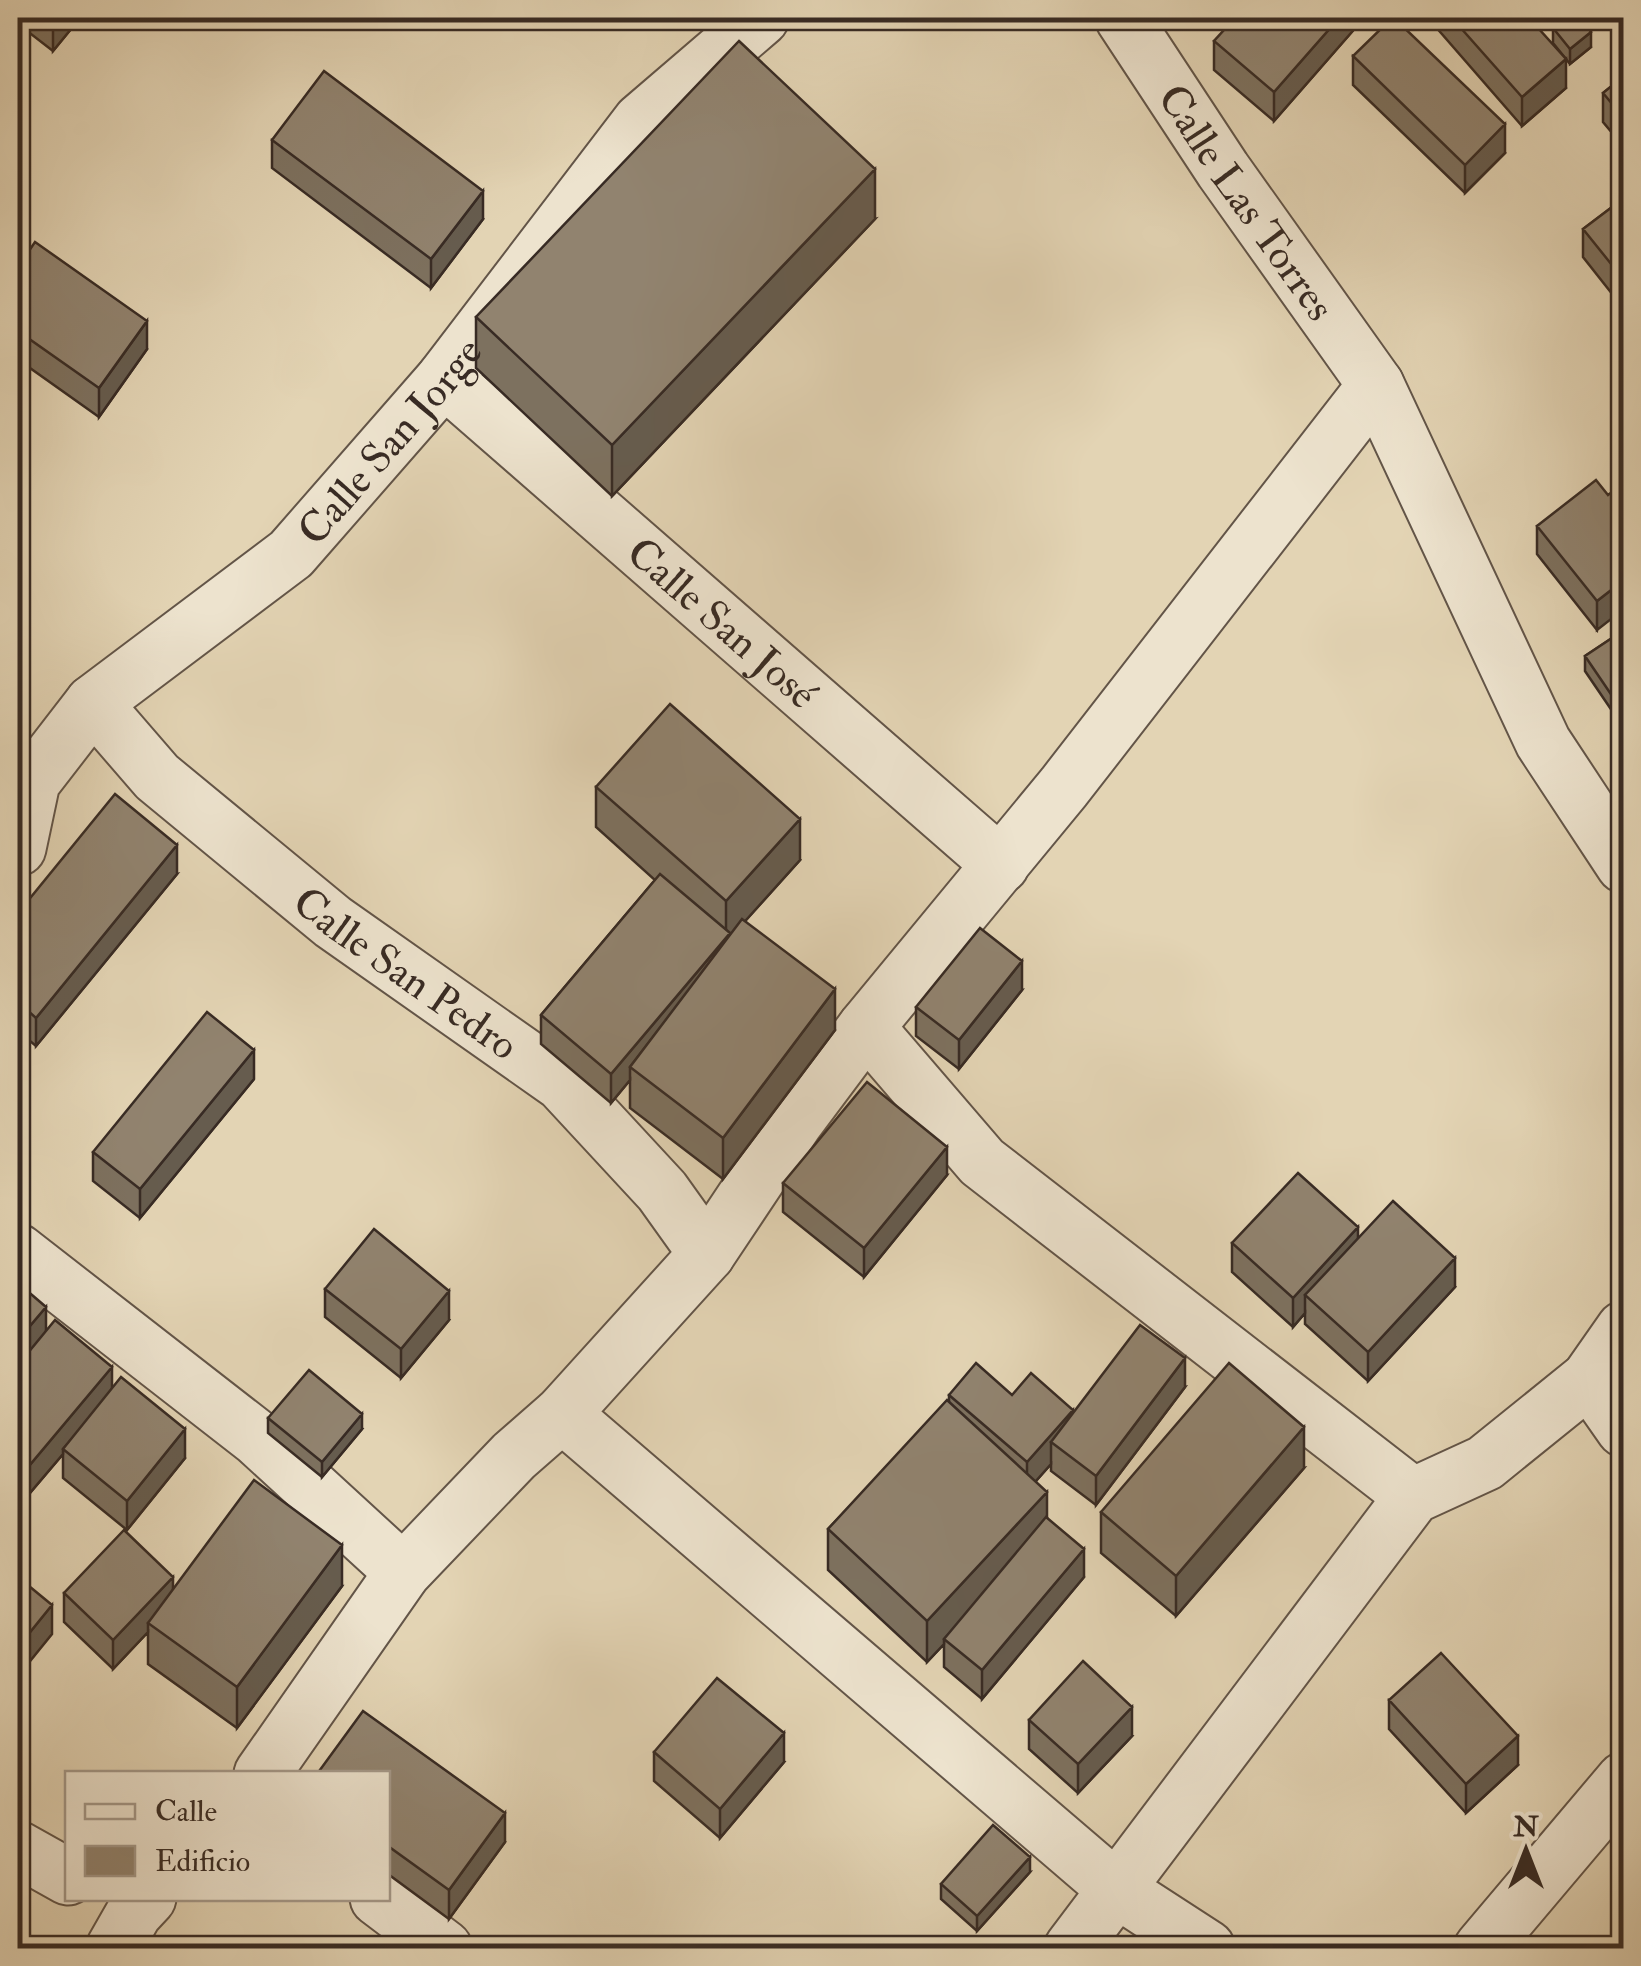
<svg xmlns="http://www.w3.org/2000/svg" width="1641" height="1966" font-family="'IM FELL Double Pica',serif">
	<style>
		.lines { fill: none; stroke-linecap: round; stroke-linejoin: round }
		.minor-casing { stroke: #635548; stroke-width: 59 }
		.minor { stroke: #ede3ce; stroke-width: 55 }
		.wall { fill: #7d715f; stroke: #382b24; stroke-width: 2.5 }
		.shaded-wall { fill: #665c4e; stroke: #382b24; stroke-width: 2.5 }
		.building { fill: #91836f; stroke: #382b24; stroke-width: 2.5 }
		.labels { text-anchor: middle; stroke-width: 10; stroke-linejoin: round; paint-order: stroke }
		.street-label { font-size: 42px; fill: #382b24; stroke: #ede3ce }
	</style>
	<rect width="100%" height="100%" fill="#e3d4b4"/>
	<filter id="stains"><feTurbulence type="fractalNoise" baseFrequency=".002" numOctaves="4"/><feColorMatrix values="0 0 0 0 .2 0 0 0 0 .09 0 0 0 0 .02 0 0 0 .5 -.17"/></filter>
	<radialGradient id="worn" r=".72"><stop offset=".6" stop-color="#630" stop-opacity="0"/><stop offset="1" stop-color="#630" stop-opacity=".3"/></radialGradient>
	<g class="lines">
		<g class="minor-casing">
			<g id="minor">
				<path id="s1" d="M 1123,18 L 1223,170 L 1376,385 L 1543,742 L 1624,865"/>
				<path id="s2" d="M 444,379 L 1001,865"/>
				<path id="s3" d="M 93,703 L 157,777 L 333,922 L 562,1083 L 662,1191 L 707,1254"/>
				<path id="s4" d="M 18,848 L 32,782 L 93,703 L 291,554 L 444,379 L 641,121 L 761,18"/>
				<path d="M 866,1027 L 982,1162 L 1413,1496"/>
				<path d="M 18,1252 L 257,1438 L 403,1572"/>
				<path d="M 1589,1379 L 1624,1429"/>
				<path d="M 562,1414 L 1116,1889 L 1207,1948"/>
				<path d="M 262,1774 L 403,1572 L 514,1456 L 562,1414 L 707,1254 L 795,1122 L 866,1027 L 1064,787 L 1376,385"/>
				<path d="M 18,1849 L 68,1877"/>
				<path d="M 378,1898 L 444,1948"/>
				<path d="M 114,1948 L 134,1913 L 148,1898"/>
				<path d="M 1072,1948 L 1413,1496 L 1485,1463 L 1589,1379 L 1624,1329"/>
				<path d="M 1482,1948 L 1624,1780"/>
			</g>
		</g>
		<use href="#minor" class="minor"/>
	</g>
	<path class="wall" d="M 18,18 L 80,18 L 53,51 L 18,24 Z
		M 1364,18 L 1274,121 L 1214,70 L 1214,41 Z
		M 1428,18 L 1529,18 L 1566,88 L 1522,126 Z
		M 1552,18 L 1580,18 L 1591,47 L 1570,64 L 1553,43 L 1553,28 L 1557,25 Z
		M 1353,56 L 1505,153 L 1465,193 L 1353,85 Z
		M 1624,76 L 1624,147 L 1603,122 L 1603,93 Z
		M 272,140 L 483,219 L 431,288 L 272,168 Z
		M 1624,198 L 1624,309 L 1583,257 L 1583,229 Z
		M 875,219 L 612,496 L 476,368 L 476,317 Z
		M 18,267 L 147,349 L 99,417 L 20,361 L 20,374 Z
		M 1608,495 L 1597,630 L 1537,554 L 1537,526 Z
		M 1624,630 L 1624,718 L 1619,721 L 1585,671 L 1585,656 Z
		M 596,787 L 800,860 L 745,921 L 835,1030 L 723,1179 L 630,1108 L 630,1080 L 611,1103 L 541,1044 L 541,1015 L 655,880 L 596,827 Z
		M 177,874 L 36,1046 L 18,1031 L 18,913 Z
		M 1022,990 L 959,1069 L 916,1036 L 916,1007 Z
		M 254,1079 L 140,1218 L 93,1181 L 93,1152 Z
		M 947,1175 L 864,1277 L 783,1212 L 783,1183 Z
		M 1358,1239 L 1455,1287 L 1368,1381 L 1305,1324 L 1305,1313 L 1293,1327 L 1232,1272 L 1232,1243 Z
		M 18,1283 L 46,1331 L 112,1389 L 185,1458 L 127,1530 L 63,1478 L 63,1454 L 18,1507 Z
		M 325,1289 L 449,1320 L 401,1378 L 325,1317 Z
		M 1185,1387 L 1096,1505 L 1051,1471 L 1051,1464 L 1036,1481 L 1047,1518 L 1084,1577 L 982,1699 L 944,1667 L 944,1644 L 927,1662 L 828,1570 L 828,1529 L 949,1402 L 949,1395 L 1012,1395 L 1073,1414 Z
		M 268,1418 L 362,1429 L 322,1477 L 268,1433 Z
		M 1304,1468 L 1176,1616 L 1101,1553 L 1101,1512 Z
		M 342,1586 L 237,1728 L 148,1664 L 148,1632 L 113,1669 L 64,1622 L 64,1593 Z
		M 1389,1700 L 1518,1765 L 1466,1813 L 1389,1729 Z
		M 1029,1720 L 1132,1736 L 1078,1793 L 1029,1749 Z
		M 654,1752 L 784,1762 L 720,1838 L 654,1781 Z
		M 388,1774 L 505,1842 L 449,1919 L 388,1874 Z
		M 1030,1872 L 977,1931 L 941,1899 L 941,1884 Z"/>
	<path class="shaded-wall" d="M 57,18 L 80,18 L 53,51 L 53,23 Z
		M 1339,18 L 1364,18 L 1274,121 L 1274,92 Z
		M 1591,32 L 1591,47 L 1570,64 L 1570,49 Z
		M 1566,59 L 1566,88 L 1522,126 L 1522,97 Z
		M 1505,124 L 1505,153 L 1465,193 L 1465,165 Z
		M 875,169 L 875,219 L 612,496 L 612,445 Z
		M 483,191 L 483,219 L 431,288 L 431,259 Z
		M 147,321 L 147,349 L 99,417 L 99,388 Z
		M 20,333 L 20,374 L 18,377 L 18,336 Z
		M 1624,580 L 1624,609 L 1597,630 L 1597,601 Z
		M 1624,703 L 1624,718 L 1619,721 L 1619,706 Z
		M 800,819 L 800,860 L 730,938 L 630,1067 L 630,1080 L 611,1103 L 611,1074 L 726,938 L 726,901 Z
		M 177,845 L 177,874 L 36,1046 L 36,1018 Z
		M 1022,961 L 1022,990 L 959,1069 L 959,1040 Z
		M 835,989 L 835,1030 L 723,1179 L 723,1138 Z
		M 254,1050 L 254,1079 L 140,1218 L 140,1189 Z
		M 947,1147 L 947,1175 L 864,1277 L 864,1248 Z
		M 1358,1227 L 1358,1256 L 1305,1295 L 1305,1313 L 1293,1327 L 1293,1298 Z
		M 1455,1258 L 1455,1287 L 1368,1381 L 1368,1352 Z
		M 449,1291 L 449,1320 L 401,1378 L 401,1349 Z
		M 46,1307 L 46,1336 L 18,1369 L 18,1340 Z
		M 1185,1358 L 1185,1387 L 1096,1505 L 1096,1476 Z
		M 112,1367 L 112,1395 L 63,1449 L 63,1454 L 18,1507 L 18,1479 Z
		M 1073,1410 L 1073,1439 L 1051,1442 L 1051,1464 L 1027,1491 L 1027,1462 Z
		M 362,1414 L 362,1429 L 322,1477 L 322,1462 Z
		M 1304,1427 L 1304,1468 L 1176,1616 L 1176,1576 Z
		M 185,1429 L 185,1458 L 127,1530 L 127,1501 Z
		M 1047,1492 L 1047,1533 L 944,1639 L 944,1644 L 927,1662 L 927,1621 Z
		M 342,1545 L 342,1586 L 237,1728 L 237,1687 Z
		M 1084,1549 L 1084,1577 L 982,1699 L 982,1670 Z
		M 173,1577 L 173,1606 L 148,1623 L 148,1632 L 113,1669 L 113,1640 Z
		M 52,1605 L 52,1634 L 18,1676 L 18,1647 Z
		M 1132,1707 L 1132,1736 L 1078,1793 L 1078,1764 Z
		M 784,1733 L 784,1762 L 720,1838 L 720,1809 Z
		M 1518,1736 L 1518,1765 L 1466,1813 L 1466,1784 Z
		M 505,1813 L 505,1842 L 449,1919 L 449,1890 Z
		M 1030,1857 L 1030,1872 L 977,1931 L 977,1916 Z"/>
	<path class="building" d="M 1235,18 L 1339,18 L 1274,92 L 1214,41 Z
		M 1392,18 L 1394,18 L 1505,124 L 1465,165 L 1353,56 Z
		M 1452,18 L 1529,18 L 1566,59 L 1522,97 Z
		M 1567,18 L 1580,18 L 1591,32 L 1570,49 L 1553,28 Z
		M 739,41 L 875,169 L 612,445 L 476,317 Z
		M 324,71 L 483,191 L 431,259 L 272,140 Z
		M 1624,76 L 1624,118 L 1603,93 Z
		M 1624,198 L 1624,280 L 1583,229 Z
		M 35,242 L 147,321 L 99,388 L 18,331 L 18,267 Z
		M 1596,480 L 1608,495 L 1624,483 L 1624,580 L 1597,601 L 1537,526 Z
		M 1624,630 L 1624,703 L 1619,706 L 1585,656 Z
		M 670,704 L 800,819 L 726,901 L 596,787 Z
		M 115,794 L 177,845 L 36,1018 L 18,1002 L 18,913 Z
		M 660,874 L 730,933 L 611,1074 L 541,1015 Z
		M 742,919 L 835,989 L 723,1138 L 630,1067 Z
		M 980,928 L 1022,961 L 959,1040 L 916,1007 Z
		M 207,1012 L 254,1050 L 140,1189 L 93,1152 Z
		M 867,1082 L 947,1147 L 864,1248 L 783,1183 Z
		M 1298,1173 L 1358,1227 L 1293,1298 L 1232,1243 Z
		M 1393,1201 L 1455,1258 L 1368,1352 L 1305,1295 Z
		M 374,1229 L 449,1291 L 401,1349 L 325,1289 Z
		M 18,1283 L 46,1307 L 18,1340 Z
		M 55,1320 L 112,1367 L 18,1479 L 18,1365 Z
		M 1140,1325 L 1185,1358 L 1096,1476 L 1051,1442 Z
		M 976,1363 L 1012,1395 L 1031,1373 L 1073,1410 L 1027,1462 L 949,1395 Z
		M 1229,1363 L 1304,1427 L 1176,1576 L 1101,1512 Z
		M 309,1370 L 362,1414 L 322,1462 L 268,1418 Z
		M 121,1377 L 185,1429 L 127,1501 L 63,1449 Z
		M 947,1400 L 1047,1492 L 927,1621 L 828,1529 Z
		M 254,1480 L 342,1545 L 237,1687 L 148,1623 Z
		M 1046,1517 L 1084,1549 L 982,1670 L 944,1639 Z
		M 124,1530 L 173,1577 L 113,1640 L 64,1593 Z
		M 18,1577 L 52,1605 L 18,1647 Z
		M 1441,1653 L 1518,1736 L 1466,1784 L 1389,1700 Z
		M 1083,1661 L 1132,1707 L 1078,1764 L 1029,1720 Z
		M 717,1678 L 784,1733 L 720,1809 L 654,1752 Z
		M 363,1711 L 505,1813 L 449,1890 L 388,1846 L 388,1774 L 317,1774 Z
		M 993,1825 L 1030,1857 L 977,1916 L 941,1884 Z
		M 1128,1941 L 1135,1948 L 1120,1948 Z"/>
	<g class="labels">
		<g class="street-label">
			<text dy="15" stroke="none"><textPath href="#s1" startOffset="222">Calle Las Torres</textPath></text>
			<text dy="15" stroke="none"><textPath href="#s4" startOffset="565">Calle San Jorge</textPath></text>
			<text dy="15" stroke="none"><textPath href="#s2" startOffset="370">Calle San José</textPath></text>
			<text dy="15" stroke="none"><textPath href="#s3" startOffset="415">Calle San Pedro</textPath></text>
		</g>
	</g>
	<rect width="1641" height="1966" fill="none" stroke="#e3d4b4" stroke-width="60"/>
	<rect x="20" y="20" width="1601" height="1926" fill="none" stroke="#382b24" stroke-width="5"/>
	<rect x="30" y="30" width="1581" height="1906" fill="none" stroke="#382b24" stroke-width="2.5"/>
	<rect x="65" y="1771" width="325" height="130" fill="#ede3ce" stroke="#a5998a" stroke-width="2.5"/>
	<rect x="85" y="1804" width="50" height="15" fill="#ede3ce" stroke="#a5998a" stroke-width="2.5"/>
	<text x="155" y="1821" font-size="30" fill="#382b24">Calle</text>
	<rect x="85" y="1846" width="50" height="30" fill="#91836f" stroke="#a5998a" stroke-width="2.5"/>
	<text x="155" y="1871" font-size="30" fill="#382b24">Edificio</text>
	<g transform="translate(1526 1851)" stroke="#ede3ce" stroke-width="8" paint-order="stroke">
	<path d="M0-8L18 38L0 25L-18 38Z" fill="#382b24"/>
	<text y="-15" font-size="28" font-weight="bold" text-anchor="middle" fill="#382b24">N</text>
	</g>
	<rect width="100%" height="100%" filter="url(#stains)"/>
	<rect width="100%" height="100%" fill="url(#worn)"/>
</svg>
